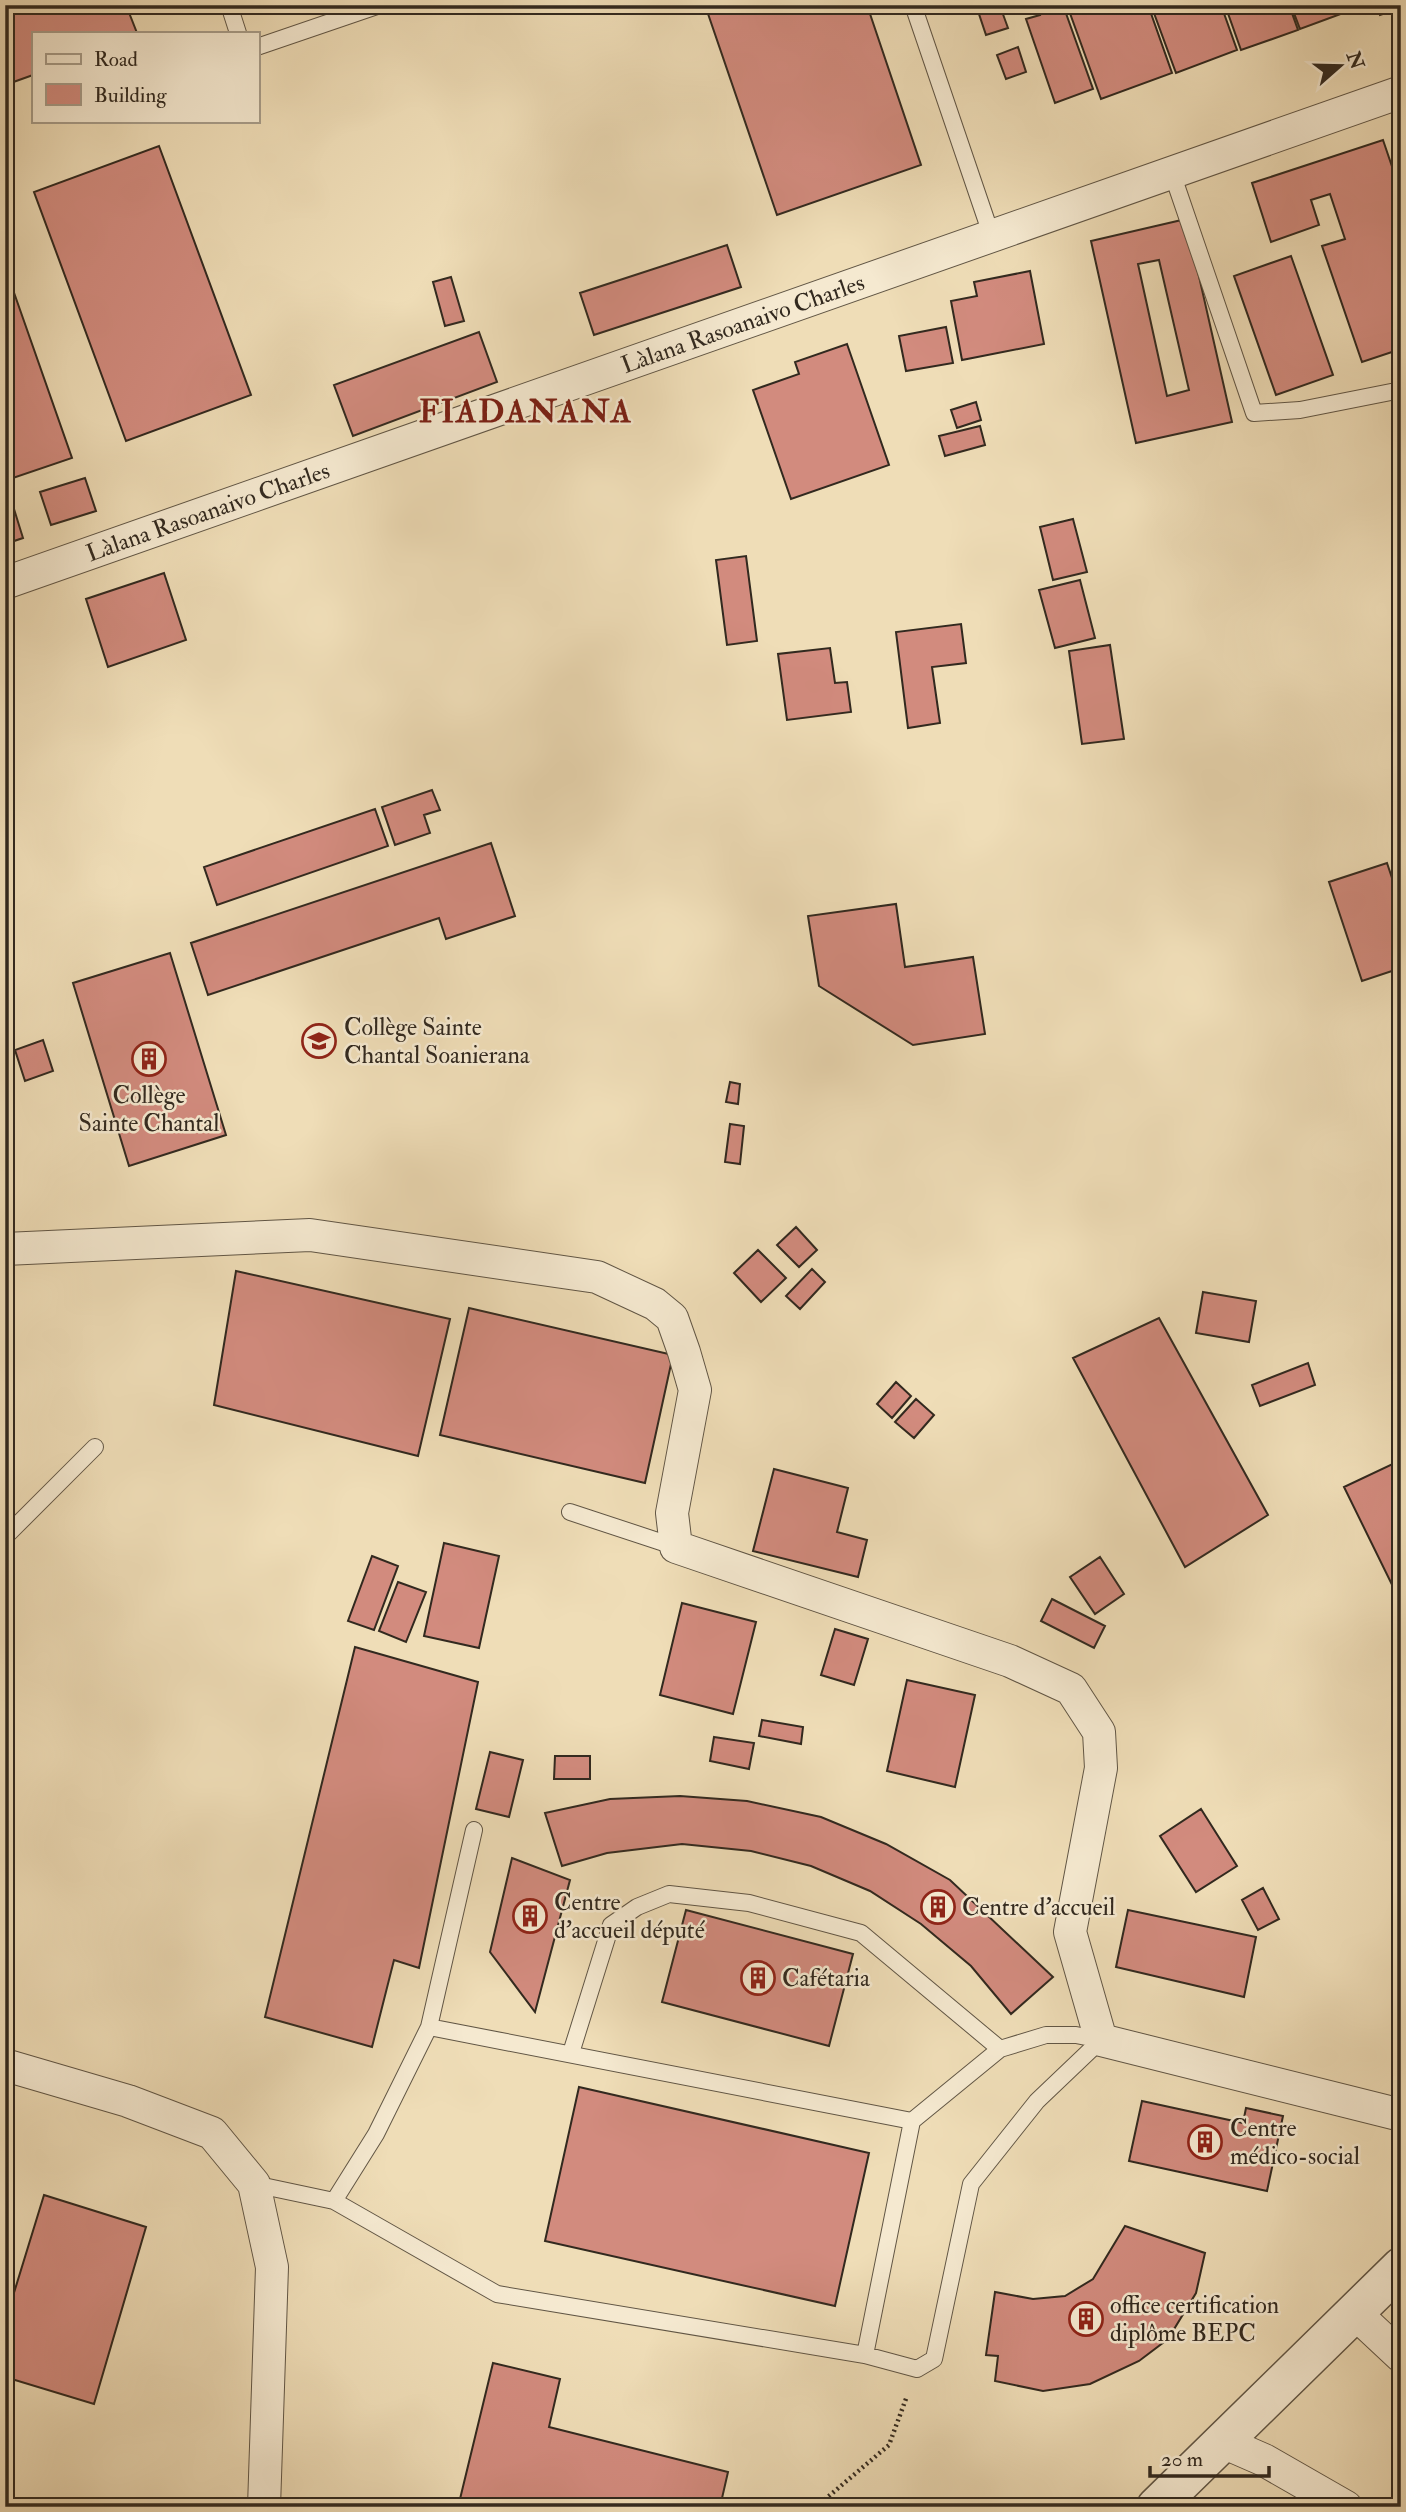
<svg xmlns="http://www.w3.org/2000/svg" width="1406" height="2512" font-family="'IM FELL Double Pica',serif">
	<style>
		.building { fill: #d28b7e; stroke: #32291f; stroke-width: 2; fill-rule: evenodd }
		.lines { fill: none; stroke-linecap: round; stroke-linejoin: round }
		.service-casing { stroke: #615645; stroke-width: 18 }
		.minor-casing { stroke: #615645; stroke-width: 34 }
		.tertiary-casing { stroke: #615645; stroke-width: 41 }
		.path { stroke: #32291f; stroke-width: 4.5; stroke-dasharray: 2 3.5; stroke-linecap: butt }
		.service { stroke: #f5e9d0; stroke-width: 16 }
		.minor { stroke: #f5e9d0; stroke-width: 32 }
		.tertiary { stroke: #f5e9d0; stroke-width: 38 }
		.labels { text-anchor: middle; stroke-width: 5; stroke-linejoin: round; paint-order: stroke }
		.street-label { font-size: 24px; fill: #32291f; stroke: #f5e9d0 }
		.poi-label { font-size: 24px; fill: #32291f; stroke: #f5e9d0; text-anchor: start }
		.district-label { font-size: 32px; font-weight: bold; letter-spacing: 2px; fill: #7a1f14; stroke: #f5e9d0 }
	</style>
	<rect width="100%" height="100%" fill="#efddb7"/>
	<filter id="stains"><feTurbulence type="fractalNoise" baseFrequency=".00286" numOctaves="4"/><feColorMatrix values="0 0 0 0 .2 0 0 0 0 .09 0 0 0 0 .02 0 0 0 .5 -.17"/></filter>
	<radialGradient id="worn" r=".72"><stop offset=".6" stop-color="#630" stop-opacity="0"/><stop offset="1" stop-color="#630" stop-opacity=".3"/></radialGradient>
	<path class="building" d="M 5,5 L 126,5 L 137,33 L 33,33 L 33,75 L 5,85 Z
		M 705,5 L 867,5 L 921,165 L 777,215 Z
		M 1037,5 L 1063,5 L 1093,89 L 1055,103 L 1026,19 L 1040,15 Z
		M 1067,5 L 1148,5 L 1172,73 L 1101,99 Z
		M 1151,5 L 1221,5 L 1237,50 L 1176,73 Z
		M 1225,5 L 1289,5 L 1298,30 L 1241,50 Z
		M 1291,5 L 1365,5 L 1300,29 Z
		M 1377,5 L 1401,5 L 1401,8 L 1380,15 Z
		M 1000,6 L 1008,28 L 986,35 L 979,14 Z
		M 1018,47 L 1026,72 L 1006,79 L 997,55 Z
		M 1383,140 L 1401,193 L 1401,349 L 1362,362 L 1322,246 L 1345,239 L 1330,194 L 1311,200 L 1319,225 L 1271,242 L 1252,183 Z
		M 159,146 L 251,395 L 126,441 L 34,192 Z
		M 1186,219 L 1232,422 L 1136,443 L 1091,241 ZM 1159,260 L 1189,390 L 1167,396 L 1138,264 Z
		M 727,245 L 741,287 L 594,335 L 580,293 Z
		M 1291,256 L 1333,375 L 1276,395 L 1234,276 Z
		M 5,267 L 72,458 L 10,479 L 5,464 Z
		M 1030,271 L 1044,344 L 962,360 L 951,301 L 977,296 L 974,282 Z
		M 451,277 L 464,321 L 445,326 L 433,282 Z
		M 946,327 L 953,363 L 906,371 L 899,336 Z
		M 479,332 L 497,382 L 353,436 L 334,385 Z
		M 847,344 L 889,465 L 791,499 L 753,390 L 799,374 L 795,362 Z
		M 976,402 L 981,420 L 957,428 L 951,410 Z
		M 980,426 L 985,445 L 945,456 L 939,436 Z
		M 85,478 L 96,511 L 51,525 L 40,492 Z
		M 14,509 L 23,538 L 5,544 L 5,512 Z
		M 1073,519 L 1087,572 L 1053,580 L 1040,527 Z
		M 746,556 L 757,641 L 727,645 L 716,560 Z
		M 164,573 L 186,640 L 108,667 L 86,599 Z
		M 1080,580 L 1095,638 L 1055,648 L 1039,590 Z
		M 961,624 L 966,663 L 932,667 L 940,723 L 908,728 L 896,632 Z
		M 1110,645 L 1124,739 L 1082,744 L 1069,651 Z
		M 830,648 L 835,683 L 847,682 L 851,712 L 787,720 L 778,654 Z
		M 432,790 L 440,810 L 424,815 L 430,833 L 395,845 L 382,807 Z
		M 375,809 L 388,846 L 217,905 L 204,867 Z
		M 491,843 L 515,916 L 446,939 L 439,918 L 208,995 L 191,943 Z
		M 1387,863 L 1401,905 L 1401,968 L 1362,981 L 1329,882 Z
		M 896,904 L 905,967 L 973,957 L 985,1034 L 913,1045 L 819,986 L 808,916 Z
		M 170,953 L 226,1135 L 129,1166 L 73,983 Z
		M 43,1040 L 53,1071 L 25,1081 L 15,1050 Z
		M 730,1082 L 740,1084 L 738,1104 L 726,1102 Z
		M 730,1124 L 744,1126 L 740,1164 L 725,1162 Z
		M 796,1227 L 817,1250 L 799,1267 L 777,1245 Z
		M 758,1250 L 786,1278 L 761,1302 L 734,1273 Z
		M 812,1269 L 825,1282 L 800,1309 L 786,1296 Z
		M 236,1271 L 450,1319 L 418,1456 L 214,1405 Z
		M 1203,1292 L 1256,1301 L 1249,1342 L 1196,1333 Z
		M 469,1308 L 673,1355 L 645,1483 L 440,1435 Z
		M 1159,1318 L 1268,1515 L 1185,1567 L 1073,1358 Z
		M 1308,1363 L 1315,1385 L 1260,1406 L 1252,1385 Z
		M 896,1382 L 911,1396 L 892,1418 L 877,1404 Z
		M 916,1399 L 934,1415 L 914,1438 L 895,1422 Z
		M 1401,1460 L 1401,1603 L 1344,1487 Z
		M 774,1469 L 848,1488 L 837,1532 L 867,1540 L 858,1577 L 753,1551 Z
		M 444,1543 L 499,1556 L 479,1648 L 424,1636 Z
		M 372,1556 L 398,1566 L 374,1630 L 348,1621 Z
		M 1100,1557 L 1124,1594 L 1095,1614 L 1070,1577 Z
		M 398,1582 L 426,1592 L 406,1642 L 379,1631 Z
		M 1052,1599 L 1105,1626 L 1094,1648 L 1041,1621 Z
		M 682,1603 L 756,1622 L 733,1714 L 660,1695 Z
		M 835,1629 L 868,1639 L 854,1685 L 821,1675 Z
		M 355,1647 L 478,1682 L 419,1968 L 394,1960 L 372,2047 L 265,2017 Z
		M 907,1680 L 975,1695 L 955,1787 L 887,1771 Z
		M 762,1720 L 803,1727 L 801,1744 L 759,1736 Z
		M 714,1737 L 754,1743 L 749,1769 L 710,1761 Z
		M 490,1752 L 523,1760 L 509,1817 L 476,1809 Z
		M 555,1756 L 590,1756 L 590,1779 L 554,1779 Z
		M 680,1796 L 747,1801 L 821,1817 L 886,1844 L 950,1880 L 1053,1977 L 1011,2014 L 971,1966 L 921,1924 L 870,1891 L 811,1866 L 751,1851 L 682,1844 L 607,1853 L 562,1866 L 545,1813 L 610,1799 Z
		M 1201,1809 L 1237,1866 L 1196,1892 L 1160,1836 Z
		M 512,1858 L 570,1880 L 535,2012 L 490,1952 Z
		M 1263,1888 L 1279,1919 L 1258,1930 L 1242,1900 Z
		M 686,1910 L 853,1954 L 829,2046 L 662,2002 Z
		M 1128,1910 L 1256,1937 L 1244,1997 L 1116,1967 Z
		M 579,2087 L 869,2153 L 835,2306 L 545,2241 Z
		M 1142,2101 L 1243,2123 L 1246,2108 L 1283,2116 L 1267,2191 L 1129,2161 Z
		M 44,2195 L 146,2227 L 94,2404 L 5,2377 L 5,2322 Z
		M 1125,2226 L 1205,2253 L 1196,2293 L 1168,2339 L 1139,2361 L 1090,2384 L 1043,2391 L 995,2381 L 998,2356 L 986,2355 L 995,2292 L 1033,2299 L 1065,2296 L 1093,2279 Z
		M 493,2363 L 560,2379 L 549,2427 L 728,2472 L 720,2507 L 493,2507 L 460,2499 Z"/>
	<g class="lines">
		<g class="service-casing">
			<path id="service" d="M 229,5 L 238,33
				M 913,5 L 992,237
				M 257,47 L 380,5
				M 1172,173 L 1254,413 L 1300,410 L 1401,390
				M 570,1512 L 676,1547
				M 5,1537 L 95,1447
				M 429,2027 L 912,2121
				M 571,2053 L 611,1925 L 637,1907 L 669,1894 L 749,1903 L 861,1933 L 1000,2049
				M 254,2184 L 334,2201 L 497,2294 L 865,2355 L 917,2369 L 934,2359 L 971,2184 L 1037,2101 L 1101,2040
				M 334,2201 L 376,2134 L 429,2027 L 474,1830
				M 865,2355 L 912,2121 L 1000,2049 L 1046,2035 L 1076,2035 L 1101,2040"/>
		</g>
		<g class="minor-casing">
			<g id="minor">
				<path id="s1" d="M 5,583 L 1401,92"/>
				<path d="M 5,1249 L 310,1235 L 597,1277 L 655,1304 L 672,1318 L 684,1352 L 695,1390 L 672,1513 L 676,1547 L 1010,1661 L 1071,1689 L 1099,1732 L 1101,1768 L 1070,1932 L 1101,2040 L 1401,2115"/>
				<path d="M 5,2065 L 128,2101 L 212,2133 L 254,2184 L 272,2267 L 264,2507"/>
				<path d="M 1355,2313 L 1401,2356"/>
				<path d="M 1225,2443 L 1264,2460 L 1346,2507"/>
			</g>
		</g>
		<g class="tertiary-casing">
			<path id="tertiary" d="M 1156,2507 L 1401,2267"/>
		</g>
		<path class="path" d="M 816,2507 L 889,2445 L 907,2396"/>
		<use href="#service" class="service"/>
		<use href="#minor" class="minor"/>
		<use href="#tertiary" class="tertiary"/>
	</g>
	<defs>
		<g id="school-ring" transform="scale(1.75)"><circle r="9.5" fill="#f5e9d0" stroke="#8f2418" stroke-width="1.5"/><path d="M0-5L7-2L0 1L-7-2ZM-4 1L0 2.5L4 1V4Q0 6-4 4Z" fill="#8f2418"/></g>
		<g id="building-ring" transform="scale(1.75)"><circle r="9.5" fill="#f5e9d0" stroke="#8f2418" stroke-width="1.5"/><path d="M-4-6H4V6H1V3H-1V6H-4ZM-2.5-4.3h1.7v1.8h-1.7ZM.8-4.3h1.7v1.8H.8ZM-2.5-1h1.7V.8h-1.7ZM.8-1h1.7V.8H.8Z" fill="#8f2418"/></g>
	</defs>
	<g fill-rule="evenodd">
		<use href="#school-ring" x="319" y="1041"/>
		<use href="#building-ring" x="149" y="1059"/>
		<use href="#building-ring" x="938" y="1907"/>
		<use href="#building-ring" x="530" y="1916"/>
		<use href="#building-ring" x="758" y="1978"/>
		<use href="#building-ring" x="1205" y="2142"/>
		<use href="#building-ring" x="1086" y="2319"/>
	</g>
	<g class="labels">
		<g class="street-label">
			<text dy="8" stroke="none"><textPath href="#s1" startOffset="782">Làlana Rasoanaivo Charles</textPath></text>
			<text dy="8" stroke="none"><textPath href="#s1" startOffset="215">Làlana Rasoanaivo Charles</textPath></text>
		</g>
		<g class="poi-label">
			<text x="344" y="1035">Collège Sainte<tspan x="344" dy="28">Chantal Soanierana</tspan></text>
			<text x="149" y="1103" text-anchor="middle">Collège<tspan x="149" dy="28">Sainte Chantal</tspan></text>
			<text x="554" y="1910">Centre<tspan x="554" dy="28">d'accueil député</tspan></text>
			<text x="962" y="1915">Centre d'accueil</text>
			<text x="782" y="1986">Cafétaria</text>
			<text x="1230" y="2136">Centre<tspan x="1230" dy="28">médico-social</tspan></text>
			<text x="1110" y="2313">office certification<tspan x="1110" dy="28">diplôme BEPC</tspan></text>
		</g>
		<g class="district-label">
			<text x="526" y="422">FIADANANA</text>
		</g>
	</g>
	<rect width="1406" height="2512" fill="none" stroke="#efddb7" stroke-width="28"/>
	<rect x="7" y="7" width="1392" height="2498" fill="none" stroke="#32291f" stroke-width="3.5"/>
	<rect x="14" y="14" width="1378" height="2484" fill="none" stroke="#32291f" stroke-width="2"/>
	<rect x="32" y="32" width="228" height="91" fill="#f5e9d0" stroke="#a79c89" stroke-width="2"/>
	<rect x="46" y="54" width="35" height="10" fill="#f5e9d0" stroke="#a79c89" stroke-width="2"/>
	<text x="94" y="66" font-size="21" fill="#32291f">Road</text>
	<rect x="46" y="84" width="35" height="21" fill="#d28b7e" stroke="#a79c89" stroke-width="2"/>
	<text x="94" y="102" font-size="21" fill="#32291f">Building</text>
	<g transform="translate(1340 66) rotate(70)" stroke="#f5e9d0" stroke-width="5" paint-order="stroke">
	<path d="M0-5L12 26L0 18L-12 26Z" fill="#32291f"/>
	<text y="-10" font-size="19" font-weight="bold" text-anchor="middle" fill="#32291f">N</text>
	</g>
	<path d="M1150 2466v10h119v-10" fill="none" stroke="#32291f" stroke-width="3.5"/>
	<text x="1161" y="2466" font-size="21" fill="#32291f" stroke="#f5e9d0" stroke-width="5" paint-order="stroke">20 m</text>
	<rect width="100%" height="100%" filter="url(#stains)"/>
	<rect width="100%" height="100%" fill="url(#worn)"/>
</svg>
